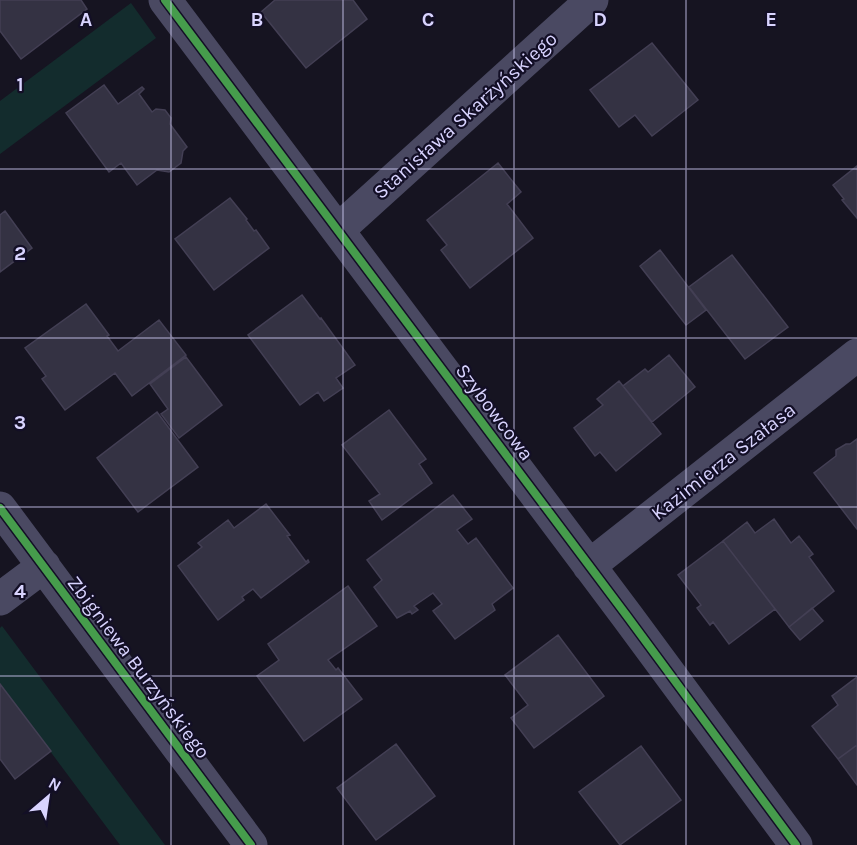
<svg xmlns="http://www.w3.org/2000/svg" width="857" height="845" font-family="Karla,sans-serif">
	<style>
		.green { fill: #132c2d }
		.building { fill: #343243; stroke: #433f54; stroke-width: 1.5 }
		.lines { fill: none; stroke-linecap: round; stroke-linejoin: round }
		.street { stroke: #4a4962; stroke-width: 33 }
		.cycleway-casing { stroke: #130f26; stroke-width: 11 }
		.cycleway { stroke: #469c4c; stroke-width: 8 }
		.grid { fill: none; stroke: #d9d4ff; stroke-width: 1.5; stroke-opacity: 0.55 }
		.labels { text-anchor: middle; stroke-width: 4.5; stroke-linejoin: round; paint-order: stroke }
		.street-label { font-size: 20px; fill: #d9d4ff; stroke: #130f26 }
		.grid-label { font-size: 20px; text-anchor: middle; font-weight: bold; fill: #d9d4ff; stroke: #130f26; stroke-width: 4.5; stroke-linejoin: round; paint-order: stroke }
	</style>
	<rect width="100%" height="100%" fill="#161421"/>
	<path class="green" d="M 131,3 L 156,38 L 0,154 L 0,101 Z
		M 2,626 L 165,845 L 120,845 L 0,684 L 0,628 Z"/>
	<path class="building" d="M 0,0 L 81,0 L 87,9 L 21,59 L 0,31 Z
		M 275,0 L 353,0 L 367,19 L 306,68 L 261,12 Z
		M 652,43 L 698,100 L 652,136 L 635,115 L 619,127 L 590,90 Z
		M 104,85 L 118,104 L 142,87 L 144,89 L 139,94 L 152,112 L 156,109 L 165,110 L 171,118 L 170,124 L 187,147 L 183,151 L 181,163 L 169,172 L 157,170 L 137,185 L 121,163 L 109,172 L 66,113 Z
		M 498,163 L 521,192 L 507,204 L 533,238 L 470,288 L 441,250 L 447,245 L 427,220 Z
		M 857,166 L 857,218 L 842,200 L 844,199 L 833,185 Z
		M 230,198 L 247,219 L 246,220 L 254,231 L 256,230 L 269,248 L 214,290 L 175,239 Z
		M 5,211 L 32,248 L 0,272 L 0,215 Z
		M 660,250 L 706,310 L 686,325 L 640,266 Z
		M 732,255 L 788,327 L 745,359 L 689,287 Z
		M 302,295 L 320,319 L 321,318 L 355,365 L 336,378 L 343,388 L 324,401 L 318,392 L 300,405 L 248,335 Z
		M 86,304 L 109,335 L 107,336 L 118,351 L 159,320 L 186,355 L 132,396 L 115,373 L 65,410 L 42,379 L 46,376 L 25,348 Z
		M 669,355 L 695,387 L 652,422 L 623,386 L 645,369 L 648,372 Z
		M 186,357 L 222,405 L 179,438 L 161,414 L 168,409 L 150,384 Z
		M 619,381 L 661,434 L 616,471 L 600,452 L 595,456 L 574,428 L 603,405 L 597,399 Z
		M 389,410 L 426,459 L 419,464 L 432,483 L 382,520 L 369,501 L 380,494 L 342,445 Z
		M 157,412 L 198,467 L 138,512 L 97,458 Z
		M 857,439 L 857,529 L 814,473 L 836,456 L 836,450 L 846,444 L 850,444 Z
		M 453,495 L 472,519 L 457,530 L 468,544 L 476,538 L 513,588 L 492,604 L 495,610 L 455,639 L 433,611 L 442,604 L 433,593 L 414,606 L 418,610 L 412,614 L 410,611 L 397,618 L 374,587 L 382,580 L 367,560 Z
		M 266,504 L 290,535 L 287,536 L 306,562 L 308,560 L 309,562 L 261,598 L 253,589 L 242,597 L 244,600 L 218,620 L 178,566 L 202,547 L 198,543 L 228,520 L 234,528 Z
		M 774,519 L 791,543 L 799,536 L 813,554 L 809,557 L 834,591 L 789,627 L 723,541 L 747,522 L 755,533 Z
		M 723,541 L 775,609 L 729,644 L 713,622 L 710,625 L 697,608 L 701,605 L 678,575 Z
		M 348,586 L 377,626 L 328,660 L 336,670 L 338,668 L 362,699 L 304,741 L 257,676 L 279,660 L 268,644 Z
		M 812,608 L 823,621 L 800,640 L 789,627 Z
		M 558,635 L 604,696 L 534,748 L 511,718 L 528,705 L 505,675 Z
		M 857,677 L 857,745 L 838,759 L 812,726 L 838,705 L 832,696 Z
		M 0,684 L 51,751 L 15,779 L 0,759 Z
		M 396,744 L 435,796 L 376,840 L 337,788 Z
		M 857,745 L 857,785 L 838,759 Z
		M 641,746 L 681,800 L 620,845 L 579,792 Z"/>
	<g class="lines">
		<path class="street" d="M 165,0 L 627,616 L 796,845
			M 338,230 L 592,0
			M 0,508 L 251,845
			M 589,566 L 857,355
			M 0,599 L 44,566"/>
		<g class="cycleway-casing">
			<path id="cycleway" d="M 165,0 L 627,616 L 796,845
				M 0,508 L 251,845"/>
		</g>
		<use href="#cycleway" class="cycleway"/>
	</g>
	<path class="grid" d="M 171,0 L 171,845M 343,0 L 343,845M 514,0 L 514,845M 686,0 L 686,845M 0,169 L 857,169M 0,338 L 857,338M 0,507 L 857,507M 0,676 L 857,676"/>
	<g class="labels">
		<g class="street-label">
			<text transform="translate(465 115) rotate(-42)" y="7">Stanisława Skarżyńskiego</text>
			<text transform="translate(495 412) rotate(53)" y="7">Szybowcowa</text>
			<text transform="translate(723 461) rotate(-38)" y="7">Kazimierza Szałasa</text>
			<text transform="translate(139 667) rotate(53)" y="7">Zbigniewa Burzyńskiego</text>
		</g>
	</g>
	<g class="grid-label">
		<text x="86" y="26">A</text>
		<text x="257" y="26">B</text>
		<text x="428" y="26">C</text>
		<text x="600" y="26">D</text>
		<text x="771" y="26">E</text>
		<text x="20" y="91">1</text>
		<text x="20" y="260">2</text>
		<text x="20" y="429">3</text>
		<text x="20" y="598">4</text>
	</g>
	<g transform="translate(48 797) rotate(29)" stroke="#130f26" stroke-width="4.5" paint-order="stroke">
	<path d="M0-4.5L10 22L0 15L-10 22Z" fill="#d9d4ff"/>
	<text y="-9" font-size="16" font-weight="bold" text-anchor="middle" fill="#d9d4ff">N</text>
	</g>
</svg>
